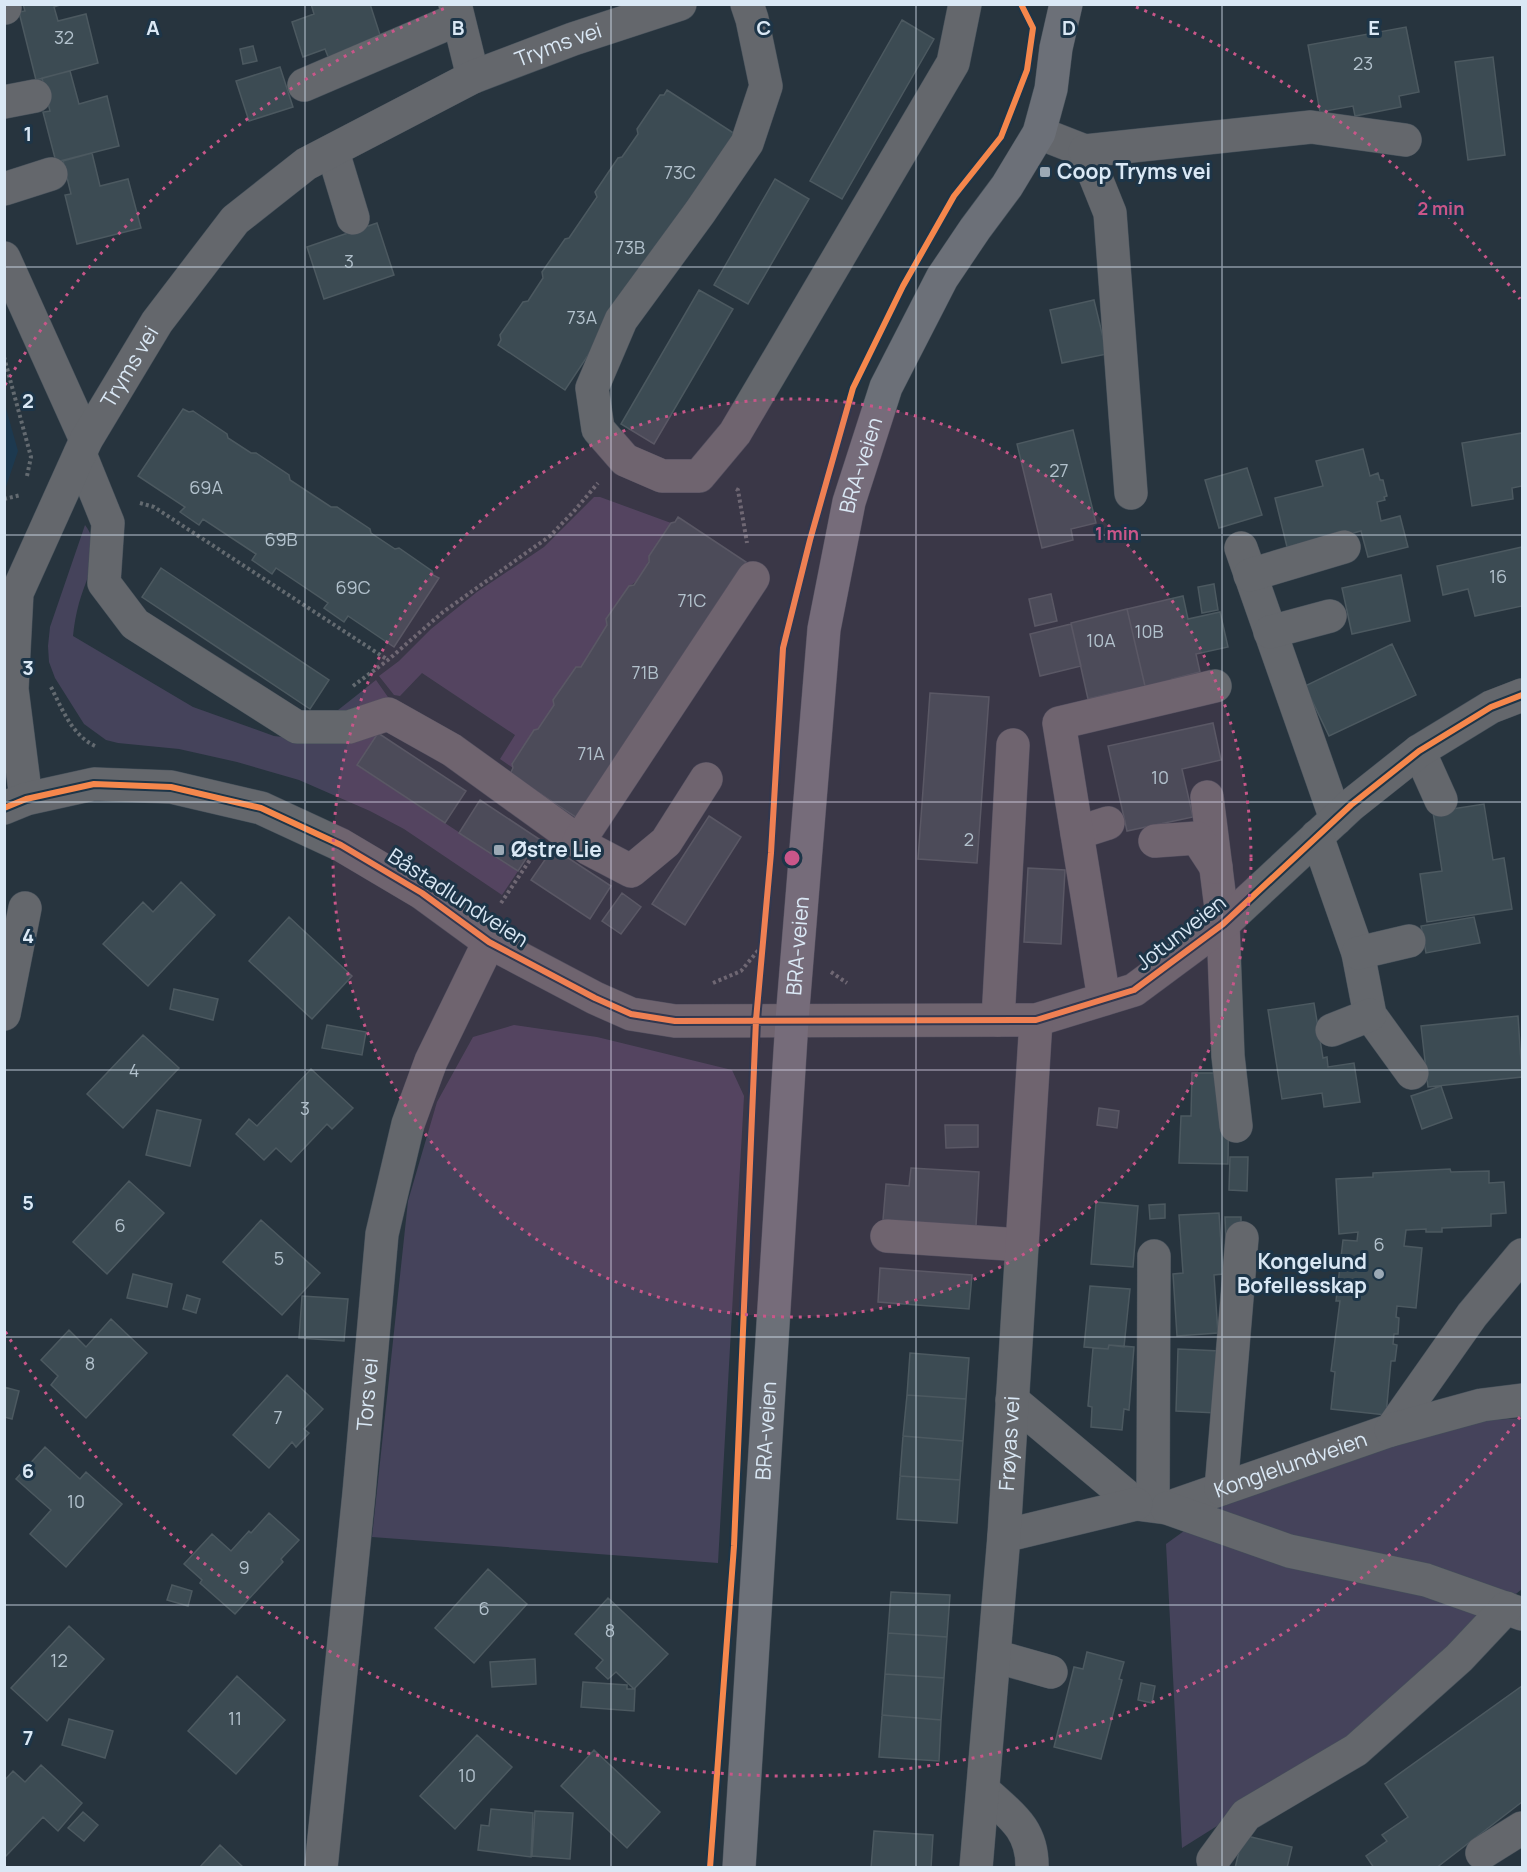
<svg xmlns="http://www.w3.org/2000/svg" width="1527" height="1872" font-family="Manrope,sans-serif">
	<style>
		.built { fill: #1d394f }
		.green { fill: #45435b }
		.building { fill: #3c4b53; stroke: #4c5960; stroke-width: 1.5 }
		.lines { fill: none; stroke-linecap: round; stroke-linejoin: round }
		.minor-casing { stroke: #45505a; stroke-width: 34 }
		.major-casing { stroke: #45505a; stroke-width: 34 }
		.path { stroke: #636a70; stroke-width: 4; stroke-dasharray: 3 3; stroke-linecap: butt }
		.minor { stroke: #64676c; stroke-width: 33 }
		.major { stroke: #6c7078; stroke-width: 33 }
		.cycleway-casing { stroke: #1d3548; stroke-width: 10 }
		.cycleway { stroke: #f5874c; stroke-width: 6 }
		.grid { fill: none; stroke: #dae8f5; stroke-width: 1.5; stroke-opacity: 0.55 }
		.ring { fill: none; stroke: #c95689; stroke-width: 3; stroke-dasharray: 3 6 }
		.poi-dot { fill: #9ba9b5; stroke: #1d3548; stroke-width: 2 }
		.labels { text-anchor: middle; stroke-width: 6; stroke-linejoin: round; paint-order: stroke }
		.number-label { font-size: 18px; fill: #b2c1cc }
		.street-label { font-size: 21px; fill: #dae8f5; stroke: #1d3548 }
		.poi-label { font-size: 21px; font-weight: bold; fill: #dae8f5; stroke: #1d3548; text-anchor: start }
		.grid-label { font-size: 20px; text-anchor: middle; font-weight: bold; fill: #dae8f5; stroke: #1d3548; stroke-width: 6; stroke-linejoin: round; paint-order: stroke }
		.centre { fill: #c95689; stroke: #1d3548; stroke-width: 3 }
		.ring-label { font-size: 18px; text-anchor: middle; font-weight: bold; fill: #c95689; stroke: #1d3548; stroke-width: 6; stroke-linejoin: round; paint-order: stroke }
	</style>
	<rect width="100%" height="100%" fill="#27343e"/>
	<path class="built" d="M 4,401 L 18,451 L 5,490 L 4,490 Z"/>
	<path class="green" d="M 594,497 L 600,497 L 671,523 L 649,556 C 649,566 638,583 629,586 L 607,625 L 581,667 L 576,667 L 554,700 L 554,705 L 538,729 L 534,730 L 512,763 L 513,768 L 500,759 L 515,735 L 422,673 L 400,696 L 394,695 L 379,676 L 399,661 L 431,629 L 477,592 L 544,547 Z
		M 85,525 C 104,549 86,578 79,603 C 76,614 74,625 73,636 L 193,707 L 274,736 L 318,741 L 378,733 L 358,766 L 518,871 L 502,895 L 404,829 L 370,811 L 299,780 L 237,762 L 179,749 L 118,743 L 106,740 L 84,724 L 55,678 L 49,662 L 48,646 L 50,627 Z
		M 376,680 L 390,700 L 333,714 Z
		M 514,1025 L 597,1037 L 732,1070 L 744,1096 L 718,1563 L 372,1537 L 408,1201 L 437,1102 L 473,1037 Z
		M 1522,1418 L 1522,1589 L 1478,1625 L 1327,1757 L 1182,1848 L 1166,1544 L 1227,1500 L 1464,1422 Z"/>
	<path class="building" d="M 23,4 L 63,4 L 54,7 L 58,21 L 86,14 L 98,63 L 36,80 L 19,12 L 25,11 Z
		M 311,4 L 370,4 L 382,41 L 329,59 L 325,49 L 303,57 L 292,22 L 314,14 Z
		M 902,20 L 934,39 L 842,199 L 810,181 Z
		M 1406,27 L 1419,92 L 1399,96 L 1401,107 L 1355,116 L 1353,106 L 1320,112 L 1308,45 Z
		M 253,46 L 257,61 L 243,64 L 240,49 Z
		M 1493,57 L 1505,155 L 1468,160 L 1455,62 Z
		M 280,67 L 293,107 L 249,121 L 236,81 Z
		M 70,71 L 79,104 L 107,96 L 119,146 L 56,162 L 43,112 L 50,111 L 42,78 Z
		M 667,90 L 735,134 L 565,390 L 498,345 L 501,340 L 500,335 L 523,302 L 528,301 L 543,278 L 542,272 L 565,239 L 569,238 L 597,197 L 595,192 L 618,158 L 622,157 L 638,134 L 637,129 L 660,95 L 664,95 Z
		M 92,153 L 100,186 L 128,179 L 141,228 L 77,244 L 65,195 L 71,194 L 63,161 Z
		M 775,179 L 809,199 L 748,304 L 714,285 Z
		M 377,223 L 394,275 L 324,299 L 307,247 Z
		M 699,290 L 733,309 L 654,444 L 621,424 Z
		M 1094,300 L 1107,354 L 1062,363 L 1050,310 Z
		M 183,409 L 189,412 L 193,411 L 227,434 L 228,438 L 251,453 L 256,453 L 289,475 L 290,480 L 331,507 L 337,507 L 370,529 L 371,533 L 395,549 L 399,548 L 432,571 L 433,575 L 439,578 L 394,647 L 348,616 L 344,622 L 324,608 L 328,603 L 276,568 L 272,574 L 252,560 L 256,554 L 203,519 L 199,525 L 180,512 L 185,507 L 138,476 Z
		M 1073,430 L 1096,523 L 1071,529 L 1073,540 L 1042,548 L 1017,444 Z
		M 1522,433 L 1522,486 L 1512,488 L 1513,499 L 1472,506 L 1462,443 Z
		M 1363,449 L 1370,476 L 1378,473 L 1380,480 L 1383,480 L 1387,496 L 1384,497 L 1385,500 L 1377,502 L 1381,521 L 1400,516 L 1408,547 L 1368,557 L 1361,531 L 1288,551 L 1275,498 L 1323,486 L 1316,461 Z
		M 1247,468 L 1262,515 L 1219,528 L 1205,480 Z
		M 678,517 L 746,562 L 577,818 L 510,774 L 513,768 L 512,764 L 534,730 L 538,729 L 554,705 L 553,700 L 576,667 L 581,667 L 607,625 L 606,619 L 629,586 L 634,585 L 649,562 L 649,556 L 671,523 L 675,522 Z
		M 1522,547 L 1522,606 L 1475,616 L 1468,589 L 1443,595 L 1437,566 Z
		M 161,568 L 329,680 L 310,709 L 142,597 Z
		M 1401,575 L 1410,621 L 1352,634 L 1342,588 Z
		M 1214,584 L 1218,610 L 1202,613 L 1198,587 Z
		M 1051,594 L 1057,621 L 1035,626 L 1029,599 Z
		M 1183,596 L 1188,619 L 1220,612 L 1228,647 L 1196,654 L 1200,672 L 1172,679 L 1174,693 L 1148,699 L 1127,609 Z
		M 1127,609 L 1148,699 L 1121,706 L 1118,692 L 1088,699 L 1071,623 Z
		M 1071,624 L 1081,666 L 1040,676 L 1030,634 Z
		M 1392,644 L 1416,695 L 1329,736 L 1305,686 Z
		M 930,693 L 989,697 L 977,863 L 918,859 Z
		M 1213,723 L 1221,760 L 1182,769 L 1193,817 L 1127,831 L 1108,746 Z
		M 378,733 L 466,791 L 445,823 L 357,765 Z
		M 480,800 L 539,839 L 518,871 L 459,833 Z
		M 1484,804 L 1493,860 L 1504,858 L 1512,909 L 1427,922 L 1420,874 L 1442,871 L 1433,812 Z
		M 709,816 L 741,837 L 685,925 L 652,904 Z
		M 553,848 L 611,886 L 590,919 L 531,880 Z
		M 1028,868 L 1065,870 L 1061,944 L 1024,942 Z
		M 181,882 L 215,915 L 148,986 L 103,944 L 143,902 L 153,912 Z
		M 622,893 L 641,907 L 621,934 L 602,921 Z
		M 289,917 L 352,976 L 312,1019 L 249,961 Z
		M 1474,917 L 1480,943 L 1426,953 L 1421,926 Z
		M 174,989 L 218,999 L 213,1020 L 170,1009 Z
		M 1314,1003 L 1323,1058 L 1327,1057 L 1328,1067 L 1354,1063 L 1360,1102 L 1324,1107 L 1322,1093 L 1282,1099 L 1268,1010 Z
		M 1518,1016 L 1522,1077 L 1428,1087 L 1421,1026 Z
		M 327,1025 L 366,1032 L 362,1055 L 322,1048 Z
		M 143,1035 L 179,1068 L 123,1128 L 87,1094 Z
		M 311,1069 L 353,1108 L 332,1129 L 327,1124 L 291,1162 L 276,1148 L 264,1160 L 236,1134 L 249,1119 L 257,1126 Z
		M 1192,1073 L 1229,1073 L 1228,1164 L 1179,1163 L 1181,1116 L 1191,1116 Z
		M 1441,1086 L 1452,1118 L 1422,1129 L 1411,1096 Z
		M 1099,1108 L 1119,1111 L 1117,1128 L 1097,1125 Z
		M 157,1110 L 201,1120 L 190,1166 L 146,1155 Z
		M 945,1125 L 978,1125 L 978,1147 L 946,1148 Z
		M 1230,1157 L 1248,1157 L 1247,1191 L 1229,1190 Z
		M 911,1168 L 979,1172 L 976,1226 L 883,1220 L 886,1184 L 909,1186 Z
		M 1450,1169 L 1451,1172 L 1489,1171 L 1489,1183 L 1504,1182 L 1506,1213 L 1491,1214 L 1491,1226 L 1442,1228 L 1442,1232 L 1426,1232 L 1426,1229 L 1406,1230 L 1404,1246 L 1422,1248 L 1416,1308 L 1397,1306 L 1396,1317 L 1399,1318 L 1398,1334 L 1394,1334 L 1393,1344 L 1397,1345 L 1395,1361 L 1391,1361 L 1386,1415 L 1331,1409 L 1335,1372 L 1331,1371 L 1340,1301 L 1336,1301 L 1343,1240 L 1357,1241 L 1358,1232 L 1339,1234 L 1336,1179 L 1373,1177 L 1373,1173 Z
		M 129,1181 L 164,1213 L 107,1274 L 73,1242 Z
		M 1096,1202 L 1138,1206 L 1133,1267 L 1091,1264 Z
		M 1165,1204 L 1165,1218 L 1150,1219 L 1149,1205 Z
		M 1219,1213 L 1223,1274 L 1214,1275 L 1218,1333 L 1177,1336 L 1173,1274 L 1183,1273 L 1179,1215 Z
		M 1225,1217 L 1241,1217 L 1241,1238 L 1226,1239 Z
		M 261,1220 L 320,1273 L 282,1315 L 223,1262 Z
		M 880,1268 L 972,1275 L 969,1309 L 878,1302 Z
		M 133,1274 L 172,1284 L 167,1307 L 127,1298 Z
		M 1090,1286 L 1130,1289 L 1124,1347 L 1109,1345 L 1108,1349 L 1084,1347 Z
		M 187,1295 L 200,1299 L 196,1313 L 183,1309 Z
		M 302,1296 L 348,1299 L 344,1341 L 299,1338 Z
		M 111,1319 L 147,1353 L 86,1418 L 51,1385 L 58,1376 L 41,1360 L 69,1330 L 86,1347 Z
		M 1109,1345 L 1134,1347 L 1129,1410 L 1124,1409 L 1122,1430 L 1091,1427 L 1092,1407 L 1088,1406 L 1093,1348 L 1108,1349 Z
		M 1178,1349 L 1220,1351 L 1217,1413 L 1176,1411 Z
		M 910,1353 L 969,1358 L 966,1399 L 907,1395 Z
		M 287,1375 L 323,1409 L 304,1429 L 309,1433 L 296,1447 L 292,1442 L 269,1468 L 233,1435 Z
		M 4,1387 L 19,1391 L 12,1419 L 4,1417 Z
		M 907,1395 L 966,1399 L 963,1441 L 903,1436 Z
		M 903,1436 L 963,1441 L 960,1480 L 900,1476 Z
		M 45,1447 L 80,1479 L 86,1472 L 122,1504 L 66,1567 L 30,1534 L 51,1510 L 16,1479 Z
		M 900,1476 L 960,1480 L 957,1523 L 897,1519 Z
		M 269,1513 L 299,1540 L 281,1559 L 283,1562 L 235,1614 L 200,1583 L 202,1580 L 184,1564 L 212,1534 L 231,1551 L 249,1531 L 251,1533 Z
		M 488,1569 L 527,1604 L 474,1663 L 435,1628 Z
		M 172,1585 L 192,1591 L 188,1606 L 167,1600 Z
		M 891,1592 L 950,1595 L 947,1637 L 888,1633 Z
		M 608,1598 L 668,1654 L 634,1689 L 616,1672 L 608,1679 L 596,1668 L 603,1660 L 575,1634 Z
		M 69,1626 L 104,1659 L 47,1721 L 11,1688 Z
		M 888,1633 L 947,1637 L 944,1678 L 885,1674 Z
		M 1087,1652 L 1124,1662 L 1119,1679 L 1122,1680 L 1101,1759 L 1054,1747 L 1074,1667 L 1083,1669 Z
		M 535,1659 L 536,1684 L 492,1687 L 490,1662 Z
		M 885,1674 L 944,1678 L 941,1720 L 882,1715 Z
		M 237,1676 L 285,1720 L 236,1774 L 188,1731 Z
		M 583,1682 L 627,1685 L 627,1689 L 635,1689 L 634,1711 L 581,1707 Z
		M 1141,1683 L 1155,1686 L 1152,1703 L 1138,1700 Z
		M 1522,1686 L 1522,1802 L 1436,1868 L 1374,1868 L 1366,1856 L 1387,1841 L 1382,1835 L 1408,1817 L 1385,1784 Z
		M 882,1715 L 941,1720 L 939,1761 L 879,1757 Z
		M 69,1719 L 113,1731 L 105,1758 L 62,1745 Z
		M 477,1735 L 512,1767 L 455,1829 L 420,1796 Z
		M 594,1750 L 660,1812 L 627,1848 L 561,1786 Z
		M 41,1765 L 82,1803 L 58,1831 L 43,1817 L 4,1858 L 4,1781 L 13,1771 L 25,1782 Z
		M 491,1809 L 533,1813 L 531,1857 L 478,1850 L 481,1825 L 489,1826 Z
		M 535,1811 L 573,1813 L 570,1859 L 532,1856 Z
		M 83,1812 L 98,1825 L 84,1841 L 68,1828 Z
		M 874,1831 L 933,1835 L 931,1868 L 871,1868 Z
		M 1243,1835 L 1292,1847 L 1287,1868 L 1235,1868 Z
		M 220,1845 L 244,1868 L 199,1868 Z"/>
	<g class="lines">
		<g class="minor-casing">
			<g id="minor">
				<path d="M 455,4 L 473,77"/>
				<path d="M 747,4 L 752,19 L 766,86 L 747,143 L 700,212 L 621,320 L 592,388 L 598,429 L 625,460 L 662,476 L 699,476 L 735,433 L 953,63 L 965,4"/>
				<path d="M 4,8 L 5,8"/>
				<path d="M 304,85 L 458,19"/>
				<path d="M 4,102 L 35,96"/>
				<path d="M 1039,133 L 1085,151 L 1110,213 L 1131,493"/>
				<path d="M 1085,151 L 1311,127 L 1405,140"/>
				<path d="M 333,152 L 353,218"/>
				<path d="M 4,189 L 51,174"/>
				<path d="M 4,258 L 86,440"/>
				<path d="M 80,454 L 108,523 L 104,583 L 135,624 L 297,727 L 349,727 L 388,714 L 452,750 L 589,849 L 631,871 L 666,842 L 706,779"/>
				<path d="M 1241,548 L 1336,819"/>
				<path d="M 1250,575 L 1344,547"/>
				<path d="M 1270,632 L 1330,616"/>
				<path d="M 1419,751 L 1441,800"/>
				<path d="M 1207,797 L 1223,924 L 1228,1056 L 1236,1126"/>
				<path id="s1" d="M 26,799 L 12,689 L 17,593 L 86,440 L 157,322 L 235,220 L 306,164 L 473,77 L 573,39 L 680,4"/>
				<path d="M 4,808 L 26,799 L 94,784 L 171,787 L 261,808 L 341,845 L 422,893 L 489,942 L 595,998 L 631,1014 L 675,1021 L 1036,1020 L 1134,990 L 1223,924 L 1351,805 L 1419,751 L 1491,707 L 1522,695"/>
				<path d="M 1077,833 L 1108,823"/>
				<path d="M 1317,836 L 1358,953 L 1370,1015 L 1412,1073"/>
				<path d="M 579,841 L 753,578"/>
				<path d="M 1155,841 L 1197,838 L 1216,867"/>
				<path d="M 1358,953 L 1409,941"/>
				<path d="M 1104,999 L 1059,723 L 1215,686"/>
				<path d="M 4,1014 L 25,908"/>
				<path d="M 998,1020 L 1013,745"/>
				<path d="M 1332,1030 L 1370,1015"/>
				<path d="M 887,1236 L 1021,1245"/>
				<path id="s2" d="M 1012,1400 L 1136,1504 L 1167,1508 L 1391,1430 L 1472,1315 L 1522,1255"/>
				<path d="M 1391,1430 L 1482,1405 L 1522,1400"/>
				<path d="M 1221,1489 L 1242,1238"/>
				<path d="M 1153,1505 L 1154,1256"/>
				<path d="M 1167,1508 L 1289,1551 L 1426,1580 L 1522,1614"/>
				<path d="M 1004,1536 L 1136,1504"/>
				<path d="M 994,1656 L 1051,1672"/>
				<path d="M 983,1790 C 1009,1814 1033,1828 1032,1868"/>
				<path d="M 1482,1853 L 1522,1828"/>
				<path d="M 1213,1860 L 1246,1815 L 1356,1750 L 1459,1658 L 1506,1608"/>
				<path id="s3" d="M 321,1868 L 359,1493 L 382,1234 L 408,1124 L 431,1061 L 489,942"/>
				<path id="s4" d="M 976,1868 L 1004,1536 L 1036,1020"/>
			</g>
		</g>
		<g class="major-casing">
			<g id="major">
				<path id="s5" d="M 739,1868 L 792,1020 L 824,629 L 849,502 L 886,387 L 942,278 L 975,229 L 1007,186 L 1039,133 L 1051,89 L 1056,48 L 1066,4"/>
			</g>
		</g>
		<path class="path" d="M 4,357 L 31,457 L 27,476
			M 736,489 L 738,490 L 747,543
			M 4,499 L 21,495
			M 140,503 L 154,507 L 388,660
			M 353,686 L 388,660 L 443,612 L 550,536 L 575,510 L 598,483
			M 51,687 C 62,709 72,735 95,746
			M 501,903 L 534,854
			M 831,972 L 847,983
			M 713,983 L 741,971 L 761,947"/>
		<use href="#minor" class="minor"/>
		<use href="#major" class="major"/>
		<g class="cycleway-casing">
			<path id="cycleway" d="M 4,808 L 26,799 L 94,784 L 171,787 L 261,808 L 341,845 L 422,893 L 489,942 L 595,998 L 631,1014 L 675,1021 L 1036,1020 L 1134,990 L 1223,924 L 1351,805 L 1419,751 L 1491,707 L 1522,695
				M 710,1868 L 734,1546 L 756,1020 L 771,853 L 783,648 L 810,540 L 853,388 L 903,286 L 954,196 L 1001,137 L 1027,70 L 1033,28 L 1021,4"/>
		</g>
		<use href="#cycleway" class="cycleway"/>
	</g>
	<path class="grid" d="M 305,4 L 305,1868M 611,4 L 611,1868M 916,4 L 916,1868M 1222,4 L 1222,1868M 4,267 L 1522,267M 4,535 L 1522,535M 4,802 L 1522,802M 4,1070 L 1522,1070M 4,1337 L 1522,1337M 4,1605 L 1522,1605"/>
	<circle cx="792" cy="858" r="459" fill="#c95689" fill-opacity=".12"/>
	<g class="ring">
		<circle cx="792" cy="858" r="459"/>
		<path d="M1520 1417A918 918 0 0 1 5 1331M5 385A918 918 0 0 1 448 7M1136 7A918 918 0 0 1 1520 299"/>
	</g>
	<g class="poi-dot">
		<rect x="1039" y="166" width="12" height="12" rx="3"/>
		<rect x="493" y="844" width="12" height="12" rx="3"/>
		<circle cx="1379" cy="1274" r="6"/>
	</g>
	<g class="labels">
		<g class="number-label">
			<text x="64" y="44">32</text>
			<text x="1363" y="70">23</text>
			<text x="680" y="179">73C</text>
			<text x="630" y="254">73B</text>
			<text x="349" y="268">3</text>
			<text x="582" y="324">73A</text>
			<text x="1059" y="477">27</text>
			<text x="206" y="494">69A</text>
			<text x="281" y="546">69B</text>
			<text x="1498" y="583">16</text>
			<text x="353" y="594">69C</text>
			<text x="692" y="607">71C</text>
			<text x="1149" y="638">10B</text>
			<text x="1101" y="647">10A</text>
			<text x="645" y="679">71B</text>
			<text x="591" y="760">71A</text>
			<text x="1160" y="784">10</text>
			<text x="969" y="846">2</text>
			<text x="134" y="1077">4</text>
			<text x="305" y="1115">3</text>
			<text x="120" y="1232">6</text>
			<text x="1379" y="1251">6</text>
			<text x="279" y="1265">5</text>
			<text x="90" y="1370">8</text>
			<text x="278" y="1424">7</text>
			<text x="76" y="1508">10</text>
			<text x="244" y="1574">9</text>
			<text x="484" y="1615">6</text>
			<text x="610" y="1637">8</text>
			<text x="59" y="1667">12</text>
			<text x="235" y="1725">11</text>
			<text x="467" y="1782">10</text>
		</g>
		<g class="street-label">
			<text dy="7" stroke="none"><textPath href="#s1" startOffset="1011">Tryms vei</textPath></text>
			<text dy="7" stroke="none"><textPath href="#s1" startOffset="460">Tryms vei</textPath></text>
			<text dy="7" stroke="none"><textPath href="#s5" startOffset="1410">BRA-veien</textPath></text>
			<text transform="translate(458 898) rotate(33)" y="7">Båstadlundveien</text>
			<text transform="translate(1181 933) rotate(-38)" y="7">Jotunveien</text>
			<text dy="7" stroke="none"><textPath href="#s5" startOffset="924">BRA-veien</textPath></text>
			<text dy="7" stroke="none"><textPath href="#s3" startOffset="476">Tors vei</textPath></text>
			<text dy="7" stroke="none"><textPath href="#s5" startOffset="438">BRA-veien</textPath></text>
			<text dy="7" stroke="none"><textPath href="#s4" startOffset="426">Frøyas vei</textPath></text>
			<text dy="7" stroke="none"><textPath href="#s2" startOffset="324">Konglelundveien</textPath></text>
		</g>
		<g class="poi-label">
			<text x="1057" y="179">Coop Tryms vei</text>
			<text x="511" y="857">Østre Lie</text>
			<text x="1367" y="1269" text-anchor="end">Kongelund<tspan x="1367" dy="24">Bofellesskap</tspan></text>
		</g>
	</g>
	<g class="grid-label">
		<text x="153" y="35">A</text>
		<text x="458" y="35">B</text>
		<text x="764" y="35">C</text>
		<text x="1069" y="35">D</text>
		<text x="1374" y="35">E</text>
		<text x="28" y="141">1</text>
		<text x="28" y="408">2</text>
		<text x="28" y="675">3</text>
		<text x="28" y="943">4</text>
		<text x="28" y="1210">5</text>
		<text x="28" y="1478">6</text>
		<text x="28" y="1745">7</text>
	</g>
	<circle cx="792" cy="858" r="9" class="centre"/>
	<g class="ring-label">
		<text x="1441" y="215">2 min</text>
		<text x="1117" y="540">1 min</text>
	</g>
	<rect width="1527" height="1872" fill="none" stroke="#dae8f5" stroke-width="12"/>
</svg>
